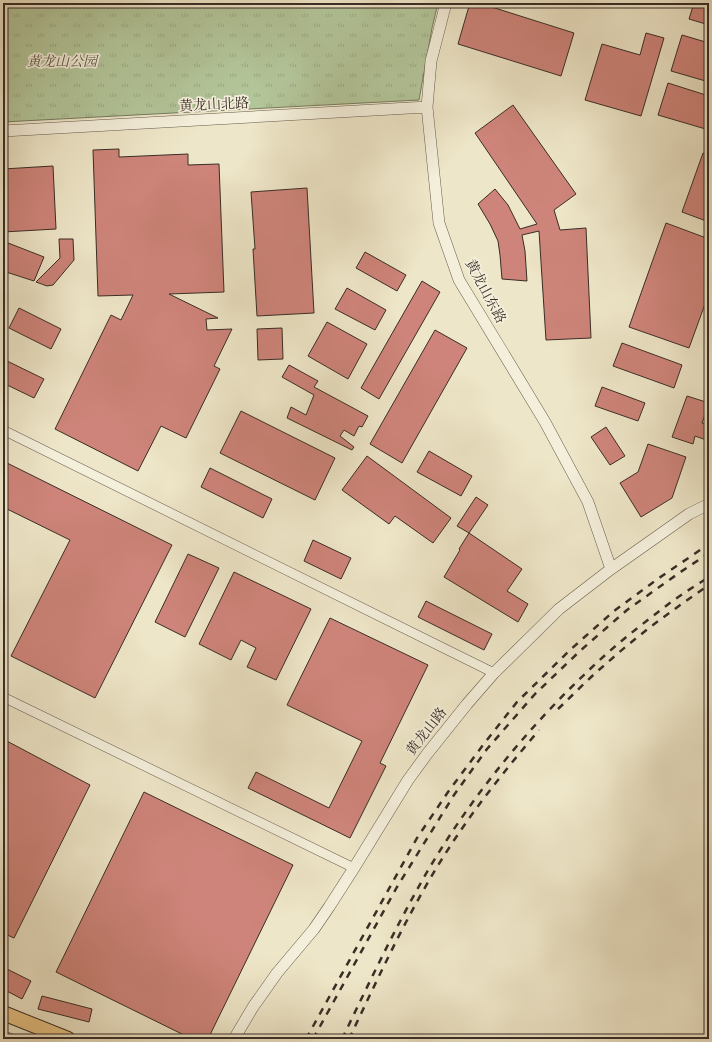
<svg xmlns="http://www.w3.org/2000/svg" width="712" height="1042" font-family="Vollkorn,'Noto Serif SC',serif">
	<style>
		.park { fill: url(#park-tufts); stroke: #767a60 }
		.building { fill: #ce847a; stroke: #392d26 }
		.lines { fill: none; stroke-linecap: round; stroke-linejoin: round }
		.service-casing { stroke: #665b4e; stroke-width: 6 }
		.minor-casing { stroke: #665b4e; stroke-width: 10 }
		.tertiary-casing { stroke: #665b4e; stroke-width: 12 }
		.primary-casing { stroke: #392d26; stroke-width: 16 }
		.service { stroke: #f4efdb; stroke-width: 4.5 }
		.minor { stroke: #f4efdb; stroke-width: 9 }
		.tertiary { stroke: #f4efdb; stroke-width: 11 }
		.primary { stroke: #e7c384; stroke-width: 14 }
		.rail { stroke: #392d26; stroke-width: 2.5; stroke-dasharray: 7 7; stroke-linecap: butt }
		.labels { text-anchor: middle; stroke-width: 3.5; stroke-linejoin: round; paint-order: stroke }
		.park-label { font-size: 14px; font-style: italic; fill: #585343; stroke: #f4efdb }
		.street-label { font-size: 14px; fill: #392d26; stroke: #f4efdb }
	</style>
	<defs>
		<pattern id="park-tufts" width="24" height="20" patternUnits="userSpaceOnUse"><rect width="24" height="20" fill="#b3c69a"/><path d="M3 7l-1-3M5 7V3M7 7l1-3M15 17l-1-3M17 17v-4M19 17l1-3" fill="none" stroke="#9baa85"/></pattern>
	</defs>
	<rect width="100%" height="100%" fill="#eee6c8"/>
	<filter id="stains"><feTurbulence type="fractalNoise" baseFrequency=".005" numOctaves="4"/><feColorMatrix values="0 0 0 0 .2 0 0 0 0 .09 0 0 0 0 .02 0 0 0 .5 -.17"/></filter>
	<radialGradient id="worn" r=".72"><stop offset=".6" stop-color="#630" stop-opacity="0"/><stop offset="1" stop-color="#630" stop-opacity=".3"/></radialGradient>
	<path class="park" d="M 3,3 L 438,3 L 432,28 L 419,100 L 3,122 Z"/>
	<path class="building" d="M 470,3 L 479,3 L 574,33 L 561,76 L 458,44 L 467,13 Z
		M 694,3 L 697,3 L 709,7 L 709,25 L 689,19 Z
		M 646,33 L 664,38 L 641,116 L 585,100 L 602,44 L 640,55 Z
		M 682,35 L 709,43 L 709,82 L 671,71 Z
		M 668,83 L 709,96 L 709,130 L 658,115 Z
		M 513,105 L 576,194 L 554,210 L 560,230 L 586,228 L 591,338 L 546,340 L 539,231 L 522,235 L 525,251 L 527,281 L 502,279 L 500,255 L 498,241 L 490,224 L 478,204 L 495,189 L 508,205 L 520,229 L 537,224 L 475,133 Z
		M 119,149 L 119,157 L 188,154 L 188,165 L 219,164 L 224,292 L 169,294 L 218,318 L 206,319 L 207,330 L 232,329 L 214,366 L 220,369 L 186,438 L 161,426 L 138,471 L 55,429 L 111,315 L 121,320 L 133,295 L 98,296 L 93,150 Z
		M 703,153 L 709,155 L 709,222 L 682,212 Z
		M 53,166 L 56,229 L 3,232 L 3,169 Z
		M 307,188 L 314,313 L 257,316 L 253,249 L 255,249 L 251,192 Z
		M 666,223 L 709,239 L 709,293 L 689,348 L 629,327 Z
		M 59,239 L 73,239 L 74,260 L 53,285 L 47,286 L 36,282 L 60,258 Z
		M 3,241 L 44,257 L 34,281 L 3,271 Z
		M 365,252 L 406,275 L 397,291 L 356,268 Z
		M 422,281 L 440,292 L 379,399 L 361,388 Z
		M 347,288 L 386,310 L 375,330 L 335,309 Z
		M 19,308 L 61,329 L 51,349 L 9,328 Z
		M 327,322 L 367,344 L 348,379 L 308,356 Z
		M 282,328 L 283,359 L 258,360 L 257,329 Z
		M 435,330 L 467,348 L 402,463 L 370,444 Z
		M 622,343 L 682,365 L 674,388 L 613,366 Z
		M 3,359 L 44,379 L 34,398 L 3,383 Z
		M 289,365 L 318,381 L 314,387 L 368,416 L 362,427 L 359,426 L 354,436 L 344,430 L 340,436 L 354,447 L 352,450 L 287,418 L 291,407 L 306,415 L 314,395 L 282,377 Z
		M 602,387 L 645,403 L 638,421 L 595,406 Z
		M 687,396 L 709,403 L 702,423 L 709,425 L 709,441 L 695,436 L 693,444 L 672,437 Z
		M 241,411 L 335,458 L 315,500 L 220,453 Z
		M 606,427 L 625,456 L 610,465 L 591,437 Z
		M 648,444 L 686,457 L 672,498 L 641,517 L 620,483 L 638,472 Z
		M 429,451 L 472,476 L 461,496 L 417,472 Z
		M 367,456 L 451,518 L 433,543 L 395,516 L 389,524 L 342,490 Z
		M 3,461 L 172,545 L 95,698 L 11,656 L 70,540 L 3,507 Z
		M 210,468 L 272,499 L 263,518 L 201,487 Z
		M 476,497 L 488,505 L 469,533 L 457,526 Z
		M 469,533 L 522,569 L 507,591 L 528,604 L 518,622 L 444,577 L 460,550 L 459,549 Z
		M 313,540 L 351,558 L 341,579 L 304,561 Z
		M 188,554 L 219,568 L 185,637 L 155,622 Z
		M 234,572 L 311,609 L 276,680 L 247,667 L 256,648 L 241,640 L 231,660 L 199,644 Z
		M 426,601 L 492,634 L 484,650 L 418,617 Z
		M 330,618 L 428,665 L 380,763 L 386,766 L 350,838 L 248,788 L 256,772 L 329,808 L 362,741 L 287,705 Z
		M 3,739 L 90,785 L 14,938 L 3,933 Z
		M 144,792 L 293,865 L 208,1039 L 192,1039 L 56,972 Z
		M 3,967 L 31,981 L 22,999 L 3,989 Z
		M 42,996 L 92,1009 L 89,1022 L 38,1009 Z"/>
	<g class="lines">
		<g class="service-casing">
			<path id="service" d="M 3,1033 L 18,1039"/>
		</g>
		<g class="minor-casing">
			<path id="minor" d="M 3,430 L 494,673
				M 3,697 L 354,868"/>
		</g>
		<g class="tertiary-casing">
			<path id="tertiary" d="M 446,3 L 431,61 L 427,107 L 439,223 L 459,280 L 545,422 L 588,502 L 611,569
				M 3,131 L 427,107
				M 234,1039 L 253,1007 L 277,973 L 314,929 L 329,907 L 354,868 L 408,780 L 427,754 L 467,704 L 494,673 L 559,609 L 611,569 L 689,514 L 709,504"/>
		</g>
		<g class="primary-casing">
			<path id="primary" d="M 3,1013 L 68,1039"/>
		</g>
		<use href="#service" class="service"/>
		<use href="#minor" class="minor"/>
		<use href="#tertiary" class="tertiary"/>
		<use href="#primary" class="primary"/>
		<path class="rail" d="M 558,709 C 574,694 590,677 607,663 C 639,634 674,609 709,585
			M 306,1039 L 417,838 L 448,792 L 483,745 L 517,702 L 570,650 L 614,611 L 659,578 L 709,544
			M 313,1039 L 397,887 L 454,795 L 487,749 L 535,694 L 581,650 L 627,610 L 679,573 L 709,553
			M 342,1039 C 369,983 396,926 427,872 C 474,792 534,720 603,657 C 623,639 645,622 666,606 C 680,595 695,586 709,577
			M 349,1039 C 380,974 410,908 449,848 C 476,806 507,768 539,730"/>
	</g>
	<g class="labels">
		<g class="park-label">
			<text x="62" y="66">黄龙山公园</text>
		</g>
		<g class="street-label">
			<text transform="translate(214 104) rotate(-3)" y="5">黄龙山北路</text>
			<text transform="translate(486 291) rotate(62)" y="5">黄龙山东路</text>
			<text transform="translate(426 731) rotate(-52)" y="5">黄龙山路</text>
		</g>
	</g>
	<rect width="712" height="1042" fill="none" stroke="#eee6c8" stroke-width="16"/>
	<rect x="4" y="4" width="704" height="1034" fill="none" stroke="#392d26" stroke-width="2"/>
	<rect x="8" y="8" width="696" height="1026" fill="none" stroke="#392d26"/>
	<rect width="100%" height="100%" filter="url(#stains)"/>
	<rect width="100%" height="100%" fill="url(#worn)"/>
</svg>
